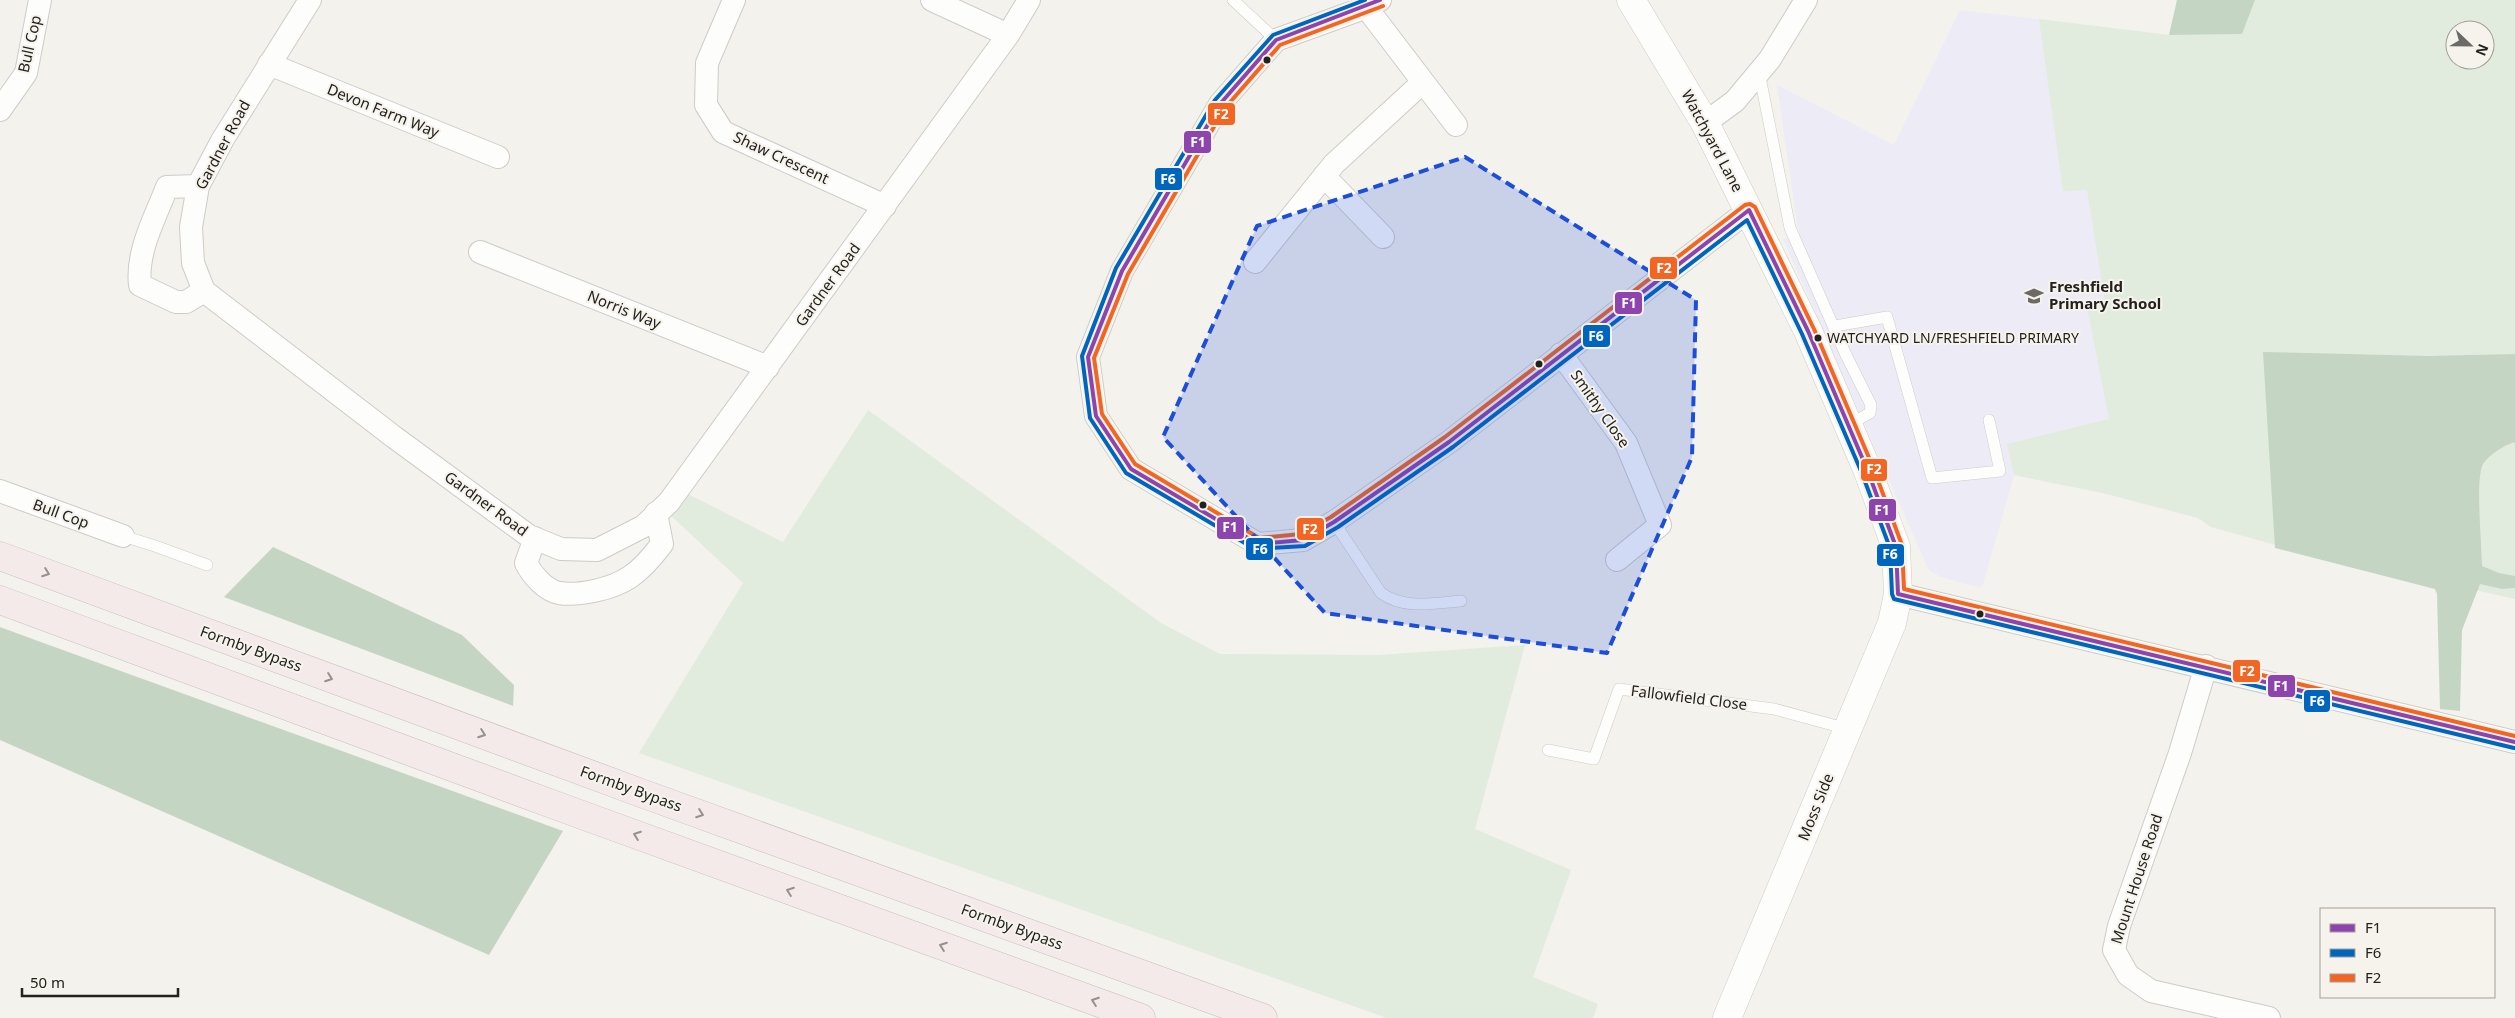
<svg xmlns="http://www.w3.org/2000/svg" width="2515" height="1018" font-family="'Noto Sans',sans-serif">
	<style>
		.education { fill: #edebf5 }
		.green { fill: #e1ecde; fill-rule: evenodd }
		.forest { fill: #c5d5c3 }
		.lines { fill: none; stroke-linecap: round; stroke-linejoin: round }
		.lane-casing { stroke: #cdccc8; stroke-width: 12 }
		.street-casing { stroke: #cdccc8; stroke-width: 24 }
		.secondary-casing { stroke: #cdccc8; stroke-width: 29 }
		.highway-casing { stroke: #c6bcba; stroke-width: 29 }
		.lane { stroke: #fdfdfc; stroke-width: 11 }
		.street { stroke: #fdfdfc; stroke-width: 22 }
		.secondary { stroke: #fdfdfc; stroke-width: 28 }
		.highway { stroke: #f5eaea; stroke-width: 28 }
		.bus-1-casing { stroke: #f5f3eb; stroke-width: 8 }
		.bus-2-casing { stroke: #f5f3eb; stroke-width: 8 }
		.bus-3-casing { stroke: #f5f3eb; stroke-width: 8 }
		.bus-1 { stroke: #8e44ad; stroke-width: 4 }
		.bus-2 { stroke: #0065bd; stroke-width: 4 }
		.bus-3 { stroke: #f26522; stroke-width: 4 }
		.oneway { stroke: #96908e }
		.marked { fill: #1d4ed8; fill-opacity: 0.2; stroke: #1d4ed8; stroke-width: 4; stroke-dasharray: 10 6; stroke-linejoin: round }
		.bus-dot { fill: #22211e; stroke: #f5f3eb; stroke-width: 2 }
		.labels { text-anchor: middle; stroke-width: 4; stroke-linejoin: round; paint-order: stroke }
		.bus-label { font-size: 14px; fill: #22211e; stroke: #f5f3eb; text-anchor: start }
		.street-label { font-size: 15px; fill: #22211e; stroke: #f5f3eb }
		.poi-label { font-size: 15px; font-weight: bold; fill: #22211e; stroke: #f5f3eb; text-anchor: start }
		.line-badge { stroke: #f5f3eb; stroke-width: 2 }
		.badge-label { font-size: 14px; text-anchor: middle; font-weight: bold; fill: #fff }
	</style>
	<rect width="100%" height="100%" fill="#f3f2ed"/>
	<path class="education" d="M 2177,0 L 2240,0 L 2211,527 L 2198,518 L 2103,493 L 2014,475 L 1982,588 L 1941,577 L 1930,571 L 1926,564 L 1783,239 L 1799,236 L 1777,85 L 1894,145 L 1960,10 L 2169,35 Z"/>
	<path class="green" d="M 2240,0 L 2515,0 L 2515,599 L 2276,545 L 2211,527 L 2198,518 L 2103,493 L 2014,475 L 2007,444 L 2109,419 L 2087,307 L 2105,302 L 2087,190 L 2063,191 L 2039,19 L 2169,35 L 2242,34 ZM 2455,30 L 2485,30 L 2485,60 L 2455,60 Z
		M 868,410 L 1161,623 L 1220,654 L 1378,655 L 1525,645 L 1475,829 L 1571,870 L 1533,977 L 1598,1004 L 1593,1018 L 1387,1018 L 639,753 L 743,583 L 666,511 L 682,491 L 783,542 Z"/>
	<path class="forest" d="M 2177,0 L 2255,0 L 2242,34 L 2169,35 Z
		M 2263,352 L 2429,356 L 2515,354 L 2515,442 C 2504,445 2490,454 2483,464 C 2475,478 2482,546 2482,566 L 2499,573 L 2515,576 L 2515,588 L 2502,589 L 2480,584 L 2462,630 L 2460,711 L 2440,709 L 2437,594 L 2435,589 L 2275,548 Z
		M 273,547 L 462,635 L 514,685 L 513,706 L 224,597 Z
		M 0,627 L 38,641 L 563,831 L 489,955 L 0,740 Z"/>
	<g class="lines">
		<g class="lane-casing">
			<path id="lane" d="M 1233,0 L 1276,40
				M 1759,72 L 1790,228 L 1846,355 L 1871,405 L 1870,413 L 1848,425
				M 1835,326 L 1887,317 L 1932,478 L 2000,471 L 1989,420
				M 1334,522 L 1381,593 C 1405,610 1433,603 1461,601
				M 123,536 L 155,546 L 207,565
				M 1548,750 L 1594,759 L 1619,689 L 1774,709 L 1848,729"/>
		</g>
		<g class="street-casing">
			<path id="street" d="M 310,0 L 223,139 L 198,186 L 191,227 L 193,263 L 204,291 L 394,437 L 529,536 L 561,549 L 597,550 L 644,526 L 669,502 L 1008,35 L 1029,0
				M 734,0 L 707,63 L 706,105 L 723,132 L 885,206
				M 932,0 L 1008,35
				M 1380,0 L 1356,11 L 1276,40 L 1220,104 L 1122,271 L 1088,357 L 1096,416 L 1131,469 L 1258,544 L 1303,540 L 1334,522 L 1449,442 L 1749,210
				M 1366,7 L 1456,125
				M 269,64 L 498,157
				M 0,110 L 26,73 L 40,0
				M 1705,123 L 1735,101 L 1770,59 L 1806,0
				M 1324,176 L 1383,237
				M 198,186 L 167,187 C 155,218 136,252 140,285 L 176,302 L 186,302 L 204,291
				M 480,252 L 768,367
				M 1255,262 L 1334,164 L 1423,82
				M 1561,354 L 1626,443 L 1660,525 L 1617,560
				M 0,491 L 123,536
				M 535,538 L 526,563 C 532,575 545,590 559,593 C 580,596 612,589 630,577 C 642,569 653,556 662,544 L 656,513
				M 1898,594 L 2515,742
				M 2206,666 L 2180,753 L 2119,926 L 2114,950 L 2128,975 L 2151,991 L 2269,1018"/>
		</g>
		<g class="secondary-casing">
			<path id="secondary" d="M 1631,0 L 1705,123 L 1808,331 L 1867,469 L 1896,547 L 1898,594 L 1892,623 L 1727,1018"/>
		</g>
		<g class="highway-casing">
			<path id="highway" d="M 0,556 L 641,793 L 1263,1018
				M 0,600 L 571,811 L 1141,1018"/>
		</g>
		<use href="#lane" class="lane"/>
		<use href="#street" class="street"/>
		<use href="#secondary" class="secondary"/>
		<use href="#highway" class="highway"/>
		<g class="bus-1-casing">
			<path id="bus-1" d="M 1380,0 L 1276,40 L 1220,104 L 1122,271 L 1088,357 L 1096,416 L 1131,469 L 1258,544 L 1303,540 L 1334,522 L 1449,442 L 1749,210 L 1808,331 L 1867,469 L 1896,547 L 1898,594 L 2515,742"/>
		</g>
		<g class="bus-2-casing">
			<path id="bus-2" d="M 1365,0 L 1273,35 L 1215,100 L 1116,268 L 1082,356 L 1090,418 L 1126,473 L 1255,549 L 1305,546 L 1338,527 L 1453,447 L 1747,220 L 1802,334 L 1861,471 L 1890,548 L 1892,594 L 1894,599 L 2514,748"/>
		</g>
		<g class="bus-3-casing">
			<path id="bus-3" d="M 1383,6 L 1280,45 L 1225,108 L 1128,274 L 1094,358 L 1102,414 L 1135,464 L 1259,538 L 1301,534 L 1331,517 L 1445,437 L 1745,205 L 1750,204 L 1755,207 L 1814,329 L 1873,467 L 1902,545 L 1904,589 L 2515,736"/>
		</g>
		<use href="#bus-1" class="bus-1"/>
		<use href="#bus-2" class="bus-2"/>
		<use href="#bus-3" class="bus-3"/>
	</g>
	<defs><path id="oneway-chevron" d="M-2-3.5L2.5 0L-2 3.5" fill="none" stroke-width="1.6" stroke-linecap="round" stroke-linejoin="round" transform="scale(1.25)"/></defs>
	<g class="oneway">
		<use href="#oneway-chevron" transform="translate(46 573) rotate(20)"/>
		<use href="#oneway-chevron" transform="translate(329 678) rotate(20)"/>
		<use href="#oneway-chevron" transform="translate(482 734) rotate(20)"/>
		<use href="#oneway-chevron" transform="translate(700 814) rotate(20)"/>
		<use href="#oneway-chevron" transform="translate(637 835) rotate(-160)"/>
		<use href="#oneway-chevron" transform="translate(790 891) rotate(-160)"/>
		<use href="#oneway-chevron" transform="translate(943 946) rotate(-160)"/>
		<use href="#oneway-chevron" transform="translate(1095 1001) rotate(-160)"/>
	</g>
	<path class="marked" d="M 1465,157 L 1696,300 L 1692,457 L 1607,653 L 1325,613 L 1163,437 L 1257,226 Z"/>
	<defs>
		<g id="school-bare" transform="scale(1.5)"><path d="M0-5L7-2L0 1L-7-2ZM-4 1L0 2.5L4 1V4Q0 6-4 4Z" fill="#6b6a66" stroke="#f5f3eb" stroke-width="2.5" paint-order="stroke"/></g>
	</defs>
	<g fill-rule="evenodd">
		<use href="#school-bare" x="2034" y="296"/>
	</g>
	<g class="bus-dot">
		<circle cx="1267" cy="60" r="4.5"/>
		<circle cx="1818" cy="338" r="4.5"/>
		<circle cx="1539" cy="364" r="4.5"/>
		<circle cx="1203" cy="505" r="4.5"/>
		<circle cx="1980" cy="614" r="4.5"/>
	</g>
	<g class="labels">
		<g class="bus-label">
			<text x="1827" y="343">WATCHYARD LN/FRESHFIELD PRIMARY</text>
		</g>
		<g class="street-label">
			<text transform="translate(30 44) rotate(-77)" y="5">Bull Cop</text>
			<text transform="translate(383 111) rotate(22)" y="5">Devon Farm Way</text>
			<text transform="translate(1712 141) rotate(62)" y="5">Watchyard Lane</text>
			<text transform="translate(223 145) rotate(-62)" y="5">Gardner Road</text>
			<text transform="translate(781 158) rotate(25)" y="5">Shaw Crescent</text>
			<text transform="translate(828 285) rotate(-54)" y="5">Gardner Road</text>
			<text transform="translate(624 310) rotate(22)" y="5">Norris Way</text>
			<text transform="translate(1600 409) rotate(55)" y="5">Smithy Close</text>
			<text transform="translate(486 504) rotate(36)" y="5">Gardner Road</text>
			<text transform="translate(61 514) rotate(20)" y="5">Bull Cop</text>
			<text transform="translate(251 649) rotate(20)" y="5">Formby Bypass</text>
			<text transform="translate(1689 698) rotate(7)" y="5">Fallowfield Close</text>
			<text transform="translate(631 789) rotate(20)" y="5">Formby Bypass</text>
			<text transform="translate(1816 807) rotate(-68)" y="5">Moss Side</text>
			<text transform="translate(2137 879) rotate(-72)" y="5">Mount House Road</text>
			<text transform="translate(1012 927) rotate(20)" y="5">Formby Bypass</text>
		</g>
		<g class="poi-label">
			<text x="2049" y="292">Freshfield<tspan x="2049" dy="17">Primary School</tspan></text>
		</g>
	</g>
	<g class="line-badge">
		<rect x="1207" y="102" width="29" height="24" rx="5" fill="#f26522"/>
		<rect x="1183" y="130" width="29" height="24" rx="5" fill="#8e44ad"/>
		<rect x="1154" y="167" width="29" height="24" rx="5" fill="#0065bd"/>
		<rect x="1649" y="256" width="29" height="24" rx="5" fill="#f26522"/>
		<rect x="1614" y="291" width="29" height="24" rx="5" fill="#8e44ad"/>
		<rect x="1582" y="324" width="29" height="24" rx="5" fill="#0065bd"/>
		<rect x="1860" y="458" width="28" height="24" rx="5" fill="#f26522"/>
		<rect x="1868" y="498" width="29" height="24" rx="5" fill="#8e44ad"/>
		<rect x="1216" y="516" width="29" height="24" rx="5" fill="#8e44ad"/>
		<rect x="1296" y="517" width="29" height="24" rx="5" fill="#f26522"/>
		<rect x="1245" y="537" width="29" height="24" rx="5" fill="#0065bd"/>
		<rect x="1876" y="543" width="29" height="24" rx="5" fill="#0065bd"/>
		<rect x="2232" y="659" width="29" height="24" rx="5" fill="#f26522"/>
		<rect x="2267" y="674" width="29" height="24" rx="5" fill="#8e44ad"/>
		<rect x="2303" y="689" width="28" height="24" rx="5" fill="#0065bd"/>
	</g>
	<g class="badge-label">
		<text x="1221" y="119">F2</text>
		<text x="1198" y="147">F1</text>
		<text x="1168" y="184">F6</text>
		<text x="1664" y="273">F2</text>
		<text x="1629" y="308">F1</text>
		<text x="1596" y="341">F6</text>
		<text x="1874" y="474">F2</text>
		<text x="1882" y="515">F1</text>
		<text x="1230" y="532">F1</text>
		<text x="1310" y="534">F2</text>
		<text x="1260" y="554">F6</text>
		<text x="1890" y="559">F6</text>
		<text x="2247" y="676">F2</text>
		<text x="2281" y="691">F1</text>
		<text x="2317" y="706">F6</text>
	</g>
	<rect x="2320" y="908" width="175" height="90" fill="#f5f3eb" stroke="#a19f99"/>
	<rect x="2330" y="924" width="25" height="8" fill="#8e44ad" stroke="#a19f99"/>
	<text x="2365" y="933" font-size="15" fill="#22211e">F1</text>
	<rect x="2330" y="949" width="25" height="8" fill="#0065bd" stroke="#a19f99"/>
	<text x="2365" y="958" font-size="15" fill="#22211e">F6</text>
	<rect x="2330" y="974" width="25" height="8" fill="#f26522" stroke="#a19f99"/>
	<text x="2365" y="983" font-size="15" fill="#22211e">F2</text>
	<g transform="translate(2470 45) rotate(112)"><circle r="24" fill="#f5f3eb" stroke="#a19f99"/>
	<path d="M0-4L9 19L0 12L-9 19Z" fill="#6b6a66"/>
	<text y="-8" font-size="14" font-weight="bold" text-anchor="middle" fill="#22211e">N</text>
	</g>
	<path d="M22 988v8h156v-8" fill="none" stroke="#22211e" stroke-width="2.5"/>
	<text x="30" y="988" font-size="15" fill="#22211e" stroke="#f5f3eb" stroke-width="4" paint-order="stroke">50 m</text>
</svg>
